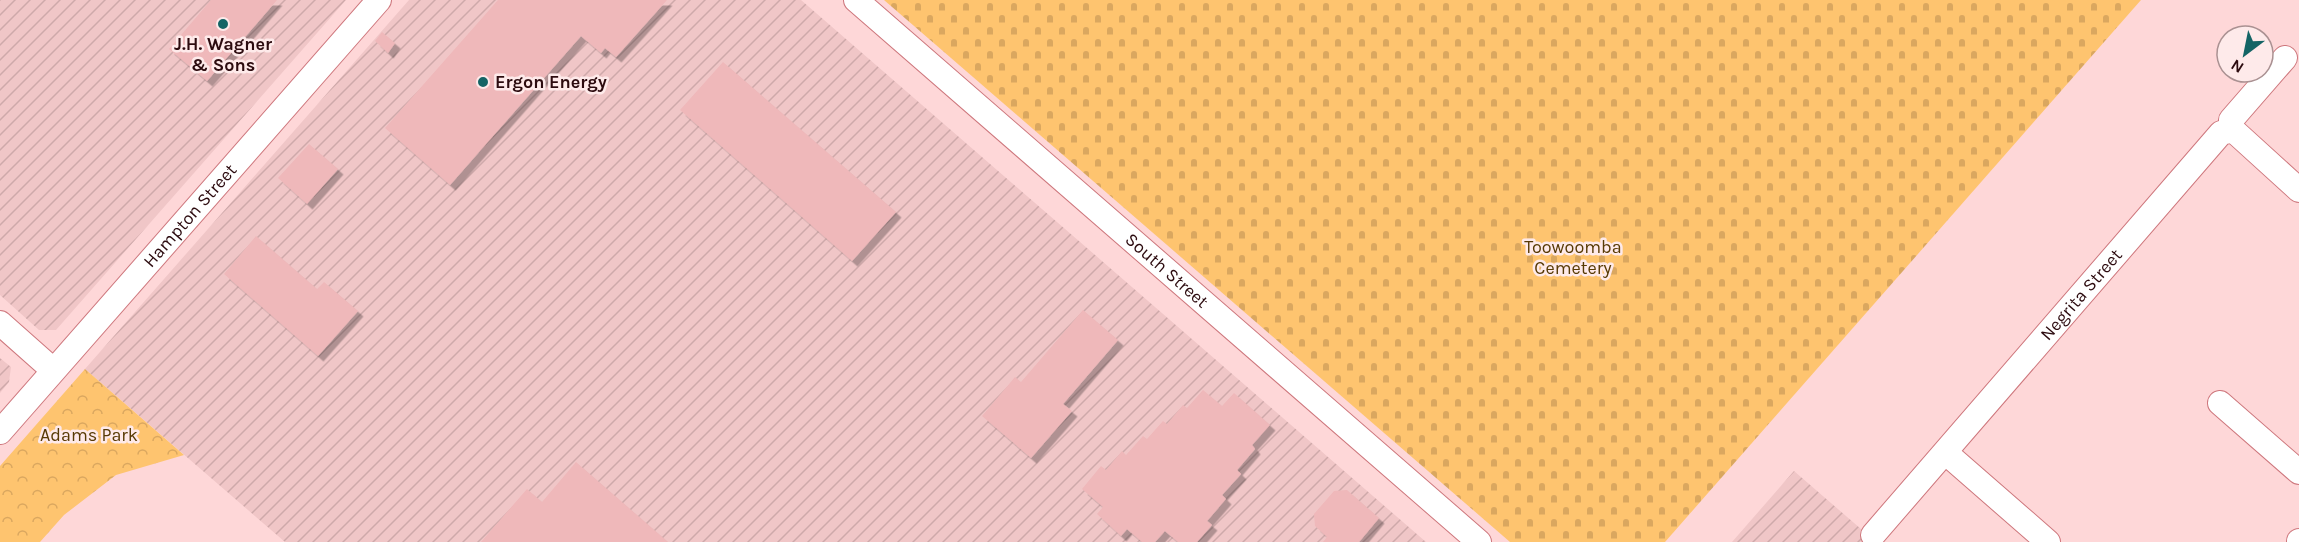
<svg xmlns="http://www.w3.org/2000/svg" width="2299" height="542" font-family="Karla,sans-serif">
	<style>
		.industrial { fill: url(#industrial-furrows) }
		.forest { fill: url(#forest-crowns) }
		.cemetery { fill: url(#cemetery-stones) }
		.building { fill: #efb8ba; filter: url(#shadow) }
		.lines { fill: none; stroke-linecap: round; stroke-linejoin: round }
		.minor-casing { stroke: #ce777d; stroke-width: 26 }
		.minor { stroke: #fff; stroke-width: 24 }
		.poi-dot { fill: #146465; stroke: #feeaea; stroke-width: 2 }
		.labels { text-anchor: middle; stroke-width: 5; stroke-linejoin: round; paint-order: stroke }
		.poi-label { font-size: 18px; font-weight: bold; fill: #2c0b0f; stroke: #feeaea }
		.street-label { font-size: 18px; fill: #2c0b0f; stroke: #feeaea }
		.park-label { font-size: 18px; fill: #583a04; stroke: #feeaea }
	</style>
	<defs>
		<pattern id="industrial-furrows" width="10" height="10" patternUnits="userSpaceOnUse" patternTransform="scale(1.5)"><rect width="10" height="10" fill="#f0c6c7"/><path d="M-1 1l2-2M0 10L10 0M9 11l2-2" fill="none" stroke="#cea9aa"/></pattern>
		<pattern id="forest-crowns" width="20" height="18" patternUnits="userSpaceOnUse" patternTransform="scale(1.5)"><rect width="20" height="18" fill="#fec46f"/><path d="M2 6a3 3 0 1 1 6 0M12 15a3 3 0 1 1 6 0" fill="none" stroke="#daa75f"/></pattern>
		<pattern id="cemetery-stones" width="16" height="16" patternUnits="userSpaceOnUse" patternTransform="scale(1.5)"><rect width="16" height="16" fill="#fec46f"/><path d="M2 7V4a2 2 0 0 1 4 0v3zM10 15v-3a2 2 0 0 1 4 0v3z" fill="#daa75f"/></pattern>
		<filter id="shadow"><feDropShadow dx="5.5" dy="5.5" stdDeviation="0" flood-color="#0004"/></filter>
	</defs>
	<rect width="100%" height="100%" fill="#fed7d8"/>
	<path class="industrial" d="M 0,0 L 346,0 L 56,330 L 39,330 L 0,295 Z
		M 409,0 L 801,0 L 1426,542 L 285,542 L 85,369 Z
		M 0,358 L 11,367 L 9,382 L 0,393 Z
		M 1794,471 L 1876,542 L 1732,542 Z"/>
	<path class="forest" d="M 85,369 L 184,455 L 116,475 L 64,515 L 40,542 L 0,542 L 0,466 Z"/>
	<path class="cemetery" d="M 884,0 L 2141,0 L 1665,542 L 1510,542 Z"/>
	<path class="building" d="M 211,0 L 277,0 L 207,81 L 169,49 Z
		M 498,0 L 667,0 L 616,57 L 605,48 L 601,53 L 581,36 L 450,185 L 385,128 Z
		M 382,32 L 395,43 L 388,53 L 375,41 Z
		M 723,62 L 896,212 L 852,261 L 680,110 Z
		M 309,144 L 338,169 L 307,204 L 278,178 Z
		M 256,236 L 317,289 L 324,282 L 358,311 L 318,356 L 224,274 Z
		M 1083,310 L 1118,340 L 1063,404 L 1072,411 L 1031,458 L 982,416 L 1015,377 L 1021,382 Z
		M 1203,390 L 1222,406 L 1234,393 L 1270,425 L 1252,445 L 1255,449 L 1237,470 L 1241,474 L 1222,495 L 1226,499 L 1207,521 L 1212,525 L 1197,542 L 1178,542 L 1165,531 L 1155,542 L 1142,542 L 1127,529 L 1121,536 L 1097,514 L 1103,507 L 1082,489 L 1101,466 L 1106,470 L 1122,451 L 1126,455 L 1143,436 L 1147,439 L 1163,421 L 1167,424 L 1183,405 L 1187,408 Z
		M 576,462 L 668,542 L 481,542 L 527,489 L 542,502 Z
		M 1347,490 L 1379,518 L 1359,542 L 1323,542 L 1327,537 L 1315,526 L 1314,514 L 1334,491 Z"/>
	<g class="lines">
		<g class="minor-casing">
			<g id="minor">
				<path id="s1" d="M 856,0 L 1479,542"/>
				<path d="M 2233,130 L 2231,120 L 2285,58"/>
				<path d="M 2233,130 L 2299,190"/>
				<path d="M 0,323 L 53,370"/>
				<path d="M 2220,403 L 2299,472"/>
				<path id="s2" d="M 0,432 L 379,0"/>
				<path d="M 1946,453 L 2048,542"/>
				<path id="s3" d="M 1873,535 L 2221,133 L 2233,130"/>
				<path d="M 2299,542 L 2299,541"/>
			</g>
		</g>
		<use href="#minor" class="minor"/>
	</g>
	<g class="poi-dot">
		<circle cx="223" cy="24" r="6"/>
		<circle cx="483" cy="82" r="6"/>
	</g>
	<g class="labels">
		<g class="poi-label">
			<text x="223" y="50">J.H. Wagner<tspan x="223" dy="21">&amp; Sons</tspan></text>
			<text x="495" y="88" text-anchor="start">Ergon Energy</text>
		</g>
		<g class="street-label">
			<text dy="6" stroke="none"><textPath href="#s2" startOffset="288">Hampton Street</textPath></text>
			<text dy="6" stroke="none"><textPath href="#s1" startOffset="412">South Street</textPath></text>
			<text dy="6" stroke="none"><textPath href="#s3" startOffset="318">Negrita Street</textPath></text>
		</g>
		<g class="park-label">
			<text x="1573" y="253">Toowoomba<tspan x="1573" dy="21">Cemetery</tspan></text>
			<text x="89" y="441">Adams Park</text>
		</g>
	</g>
	<g transform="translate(2245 54) rotate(212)"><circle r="28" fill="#feeaea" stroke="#aa9192" stroke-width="1.5"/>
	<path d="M0-4.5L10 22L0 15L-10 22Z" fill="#146465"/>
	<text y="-9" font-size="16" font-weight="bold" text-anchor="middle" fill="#2c0b0f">N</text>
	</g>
</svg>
